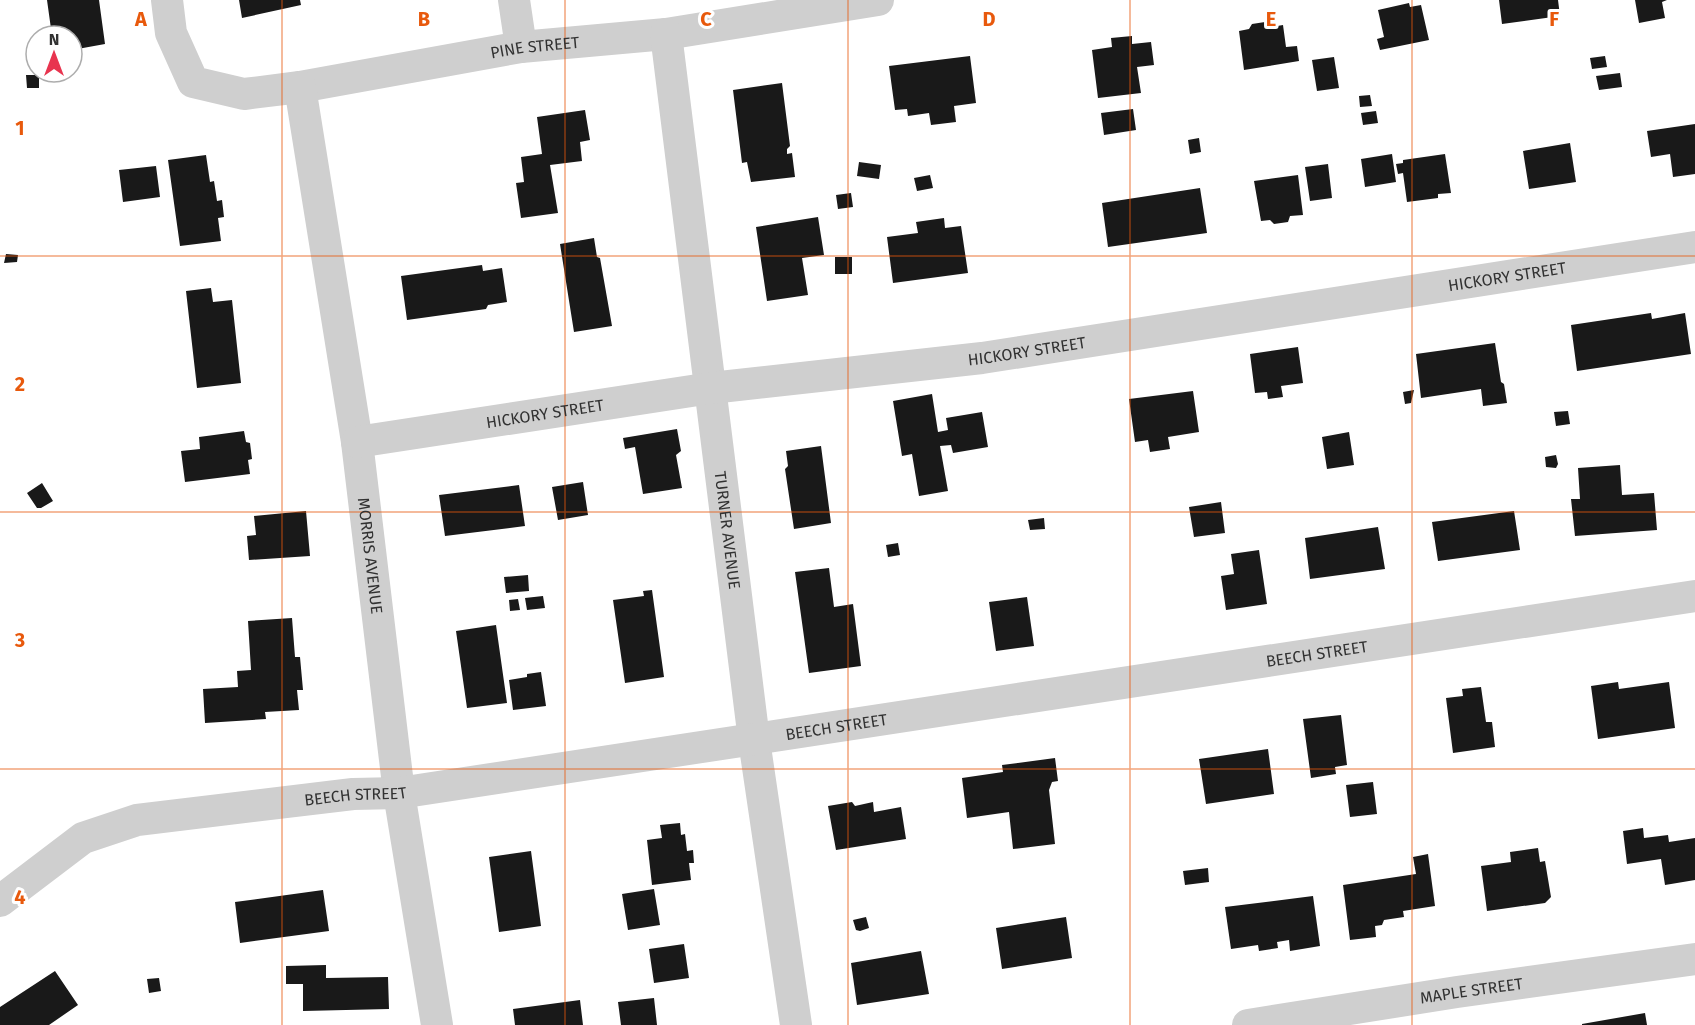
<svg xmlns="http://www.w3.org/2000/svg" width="1695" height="1025" font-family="'Fira Sans',sans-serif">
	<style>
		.building { fill: #191919 }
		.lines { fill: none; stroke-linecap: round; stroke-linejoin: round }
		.minor { stroke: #cfcfcf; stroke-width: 32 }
		.grid { fill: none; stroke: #e8590c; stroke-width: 1.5; stroke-opacity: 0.55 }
		.labels { text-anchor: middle; stroke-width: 6; stroke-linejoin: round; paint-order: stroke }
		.street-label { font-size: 16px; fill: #323232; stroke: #fff }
		.grid-label { font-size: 20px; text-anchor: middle; font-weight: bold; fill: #e8590c; stroke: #fff; stroke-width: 6; stroke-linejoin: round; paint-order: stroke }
	</style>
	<rect width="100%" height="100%" fill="#fff"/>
	<path class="building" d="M 47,0 L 99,0 L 105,44 L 72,50 L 72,36 L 52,36 Z
		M 239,0 L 300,0 L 301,5 L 242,18 Z
		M 1499,0 L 1558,0 L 1560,16 L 1502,24 Z
		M 1635,0 L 1667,0 L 1662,2 L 1665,18 L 1639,23 Z
		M 1409,3 L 1410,7 L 1421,5 L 1429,40 L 1380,50 L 1377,39 L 1384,37 L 1378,10 Z
		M 1265,22 L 1266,28 L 1283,25 L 1286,47 L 1297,46 L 1299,61 L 1244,70 L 1239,31 L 1249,29 L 1252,24 Z
		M 1132,36 L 1132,44 L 1151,42 L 1154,65 L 1137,67 L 1141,93 L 1098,98 L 1092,50 L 1112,47 L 1111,38 Z
		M 970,56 L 976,103 L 954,106 L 956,122 L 931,125 L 929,113 L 908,116 L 907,109 L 895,110 L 889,66 Z
		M 1605,56 L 1607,67 L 1592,69 L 1590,58 Z
		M 1334,57 L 1339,88 L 1317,91 L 1312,60 Z
		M 1620,73 L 1622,87 L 1599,90 L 1596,76 Z
		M 26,75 L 39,75 L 39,88 L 27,88 Z
		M 782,83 L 790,146 L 787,149 L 787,154 L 792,153 L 795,177 L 751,182 L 747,162 L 742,163 L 733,90 Z
		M 1370,95 L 1372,106 L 1360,107 L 1359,96 Z
		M 1133,109 L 1136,130 L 1104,135 L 1101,113 Z
		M 585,110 L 590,140 L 580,142 L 582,161 L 550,165 L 558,213 L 521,218 L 516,183 L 524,182 L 521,157 L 542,154 L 537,117 Z
		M 1376,111 L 1378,123 L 1363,125 L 1361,113 Z
		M 1695,124 L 1695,174 L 1673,177 L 1670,154 L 1651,157 L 1647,131 Z
		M 1199,138 L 1201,152 L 1190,154 L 1188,140 Z
		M 1570,143 L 1576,182 L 1529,189 L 1523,151 Z
		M 1392,154 L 1396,182 L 1365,187 L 1361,159 Z
		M 1445,154 L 1451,193 L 1438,194 L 1438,198 L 1407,202 L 1403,173 L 1398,174 L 1396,164 L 1403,163 L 1403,160 Z
		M 206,155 L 210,182 L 214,181 L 217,201 L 222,200 L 224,217 L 218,218 L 221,241 L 180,246 L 168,160 Z
		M 859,162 L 881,165 L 879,179 L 857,176 Z
		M 1328,164 L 1332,198 L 1310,201 L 1305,167 Z
		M 156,166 L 160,197 L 123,202 L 119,170 Z
		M 930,175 L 933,188 L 917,191 L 914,178 Z
		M 1298,175 L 1303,215 L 1290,216 L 1288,222 L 1274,224 L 1270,220 L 1261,221 L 1254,181 Z
		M 1200,188 L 1207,233 L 1108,247 L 1102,203 Z
		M 851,193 L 853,207 L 838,209 L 836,195 Z
		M 818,217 L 824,255 L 802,258 L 808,295 L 767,301 L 756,227 Z
		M 944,218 L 945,228 L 961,226 L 968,273 L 893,283 L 887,237 L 918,233 L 916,222 Z
		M 594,238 L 597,257 L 600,258 L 612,326 L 574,332 L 560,244 Z
		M 6,254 L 18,255 L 17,262 L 4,263 Z
		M 835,257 L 852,257 L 852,274 L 835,274 Z
		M 482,265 L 483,271 L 502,268 L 507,302 L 488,305 L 486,309 L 407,320 L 401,276 Z
		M 211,288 L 213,302 L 232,300 L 241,383 L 197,388 L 186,291 Z
		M 1651,313 L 1652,319 L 1685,313 L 1691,354 L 1577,371 L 1571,325 Z
		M 1495,343 L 1501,382 L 1504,384 L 1507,403 L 1483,406 L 1481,389 L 1421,398 L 1416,354 Z
		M 1298,347 L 1303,383 L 1281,386 L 1283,397 L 1268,399 L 1267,392 L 1255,393 L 1250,354 Z
		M 1414,390 L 1411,403 L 1405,404 L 1403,392 Z
		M 1193,391 L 1199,432 L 1168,437 L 1170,449 L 1150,452 L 1148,440 L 1135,442 L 1129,399 Z
		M 932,394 L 938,432 L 948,430 L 946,418 L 982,412 L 988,447 L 953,453 L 951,445 L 940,446 L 948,491 L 919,496 L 912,454 L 902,456 L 893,401 Z
		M 1568,411 L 1570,424 L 1556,426 L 1554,412 Z
		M 677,429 L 681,451 L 676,455 L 682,488 L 643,494 L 635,447 L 625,449 L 623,438 Z
		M 244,431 L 246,442 L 250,443 L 252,459 L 248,460 L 250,474 L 185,482 L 181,451 L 200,449 L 199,437 Z
		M 1349,432 L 1354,465 L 1327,469 L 1322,437 Z
		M 821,446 L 831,523 L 794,529 L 785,469 L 788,466 L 786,451 Z
		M 1556,455 L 1558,464 L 1556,468 L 1546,467 L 1545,457 Z
		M 1620,465 L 1622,495 L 1654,493 L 1657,530 L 1575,536 L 1571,499 L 1580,499 L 1578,468 Z
		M 583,482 L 588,515 L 558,520 L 552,487 Z
		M 42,483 L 53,501 L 41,508 L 37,508 L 27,493 Z
		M 519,485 L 525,526 L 445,536 L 439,495 Z
		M 1221,502 L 1225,533 L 1194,537 L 1189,507 Z
		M 306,511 L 310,556 L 249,560 L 247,536 L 256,535 L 254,516 Z
		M 1514,511 L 1520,550 L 1438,561 L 1432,522 Z
		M 1044,518 L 1045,529 L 1030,530 L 1028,520 Z
		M 1378,527 L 1385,569 L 1310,579 L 1305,538 Z
		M 898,543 L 900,555 L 888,557 L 886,545 Z
		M 1259,550 L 1267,604 L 1226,610 L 1221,576 L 1234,574 L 1231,554 Z
		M 829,568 L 834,607 L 853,604 L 861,666 L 809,673 L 795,572 Z
		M 528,575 L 529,591 L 506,593 L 504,577 Z
		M 652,590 L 664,677 L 625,683 L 613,600 L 644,596 L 643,591 Z
		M 543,596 L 545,608 L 527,610 L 525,598 Z
		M 1027,597 L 1034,646 L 996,651 L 989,602 Z
		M 518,599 L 520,610 L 510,611 L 509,600 Z
		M 292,618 L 295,657 L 300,657 L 303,690 L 297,690 L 299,710 L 265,712 L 266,719 L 205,723 L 203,689 L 238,687 L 237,671 L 251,670 L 248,621 Z
		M 496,625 L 507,703 L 467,708 L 456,631 Z
		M 541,672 L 546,706 L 513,710 L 509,680 L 527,677 L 527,674 Z
		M 1618,682 L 1619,689 L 1669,682 L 1675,728 L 1598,739 L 1591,686 Z
		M 1481,687 L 1486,722 L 1492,722 L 1495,747 L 1453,753 L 1446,698 L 1463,696 L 1462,689 Z
		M 1341,715 L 1347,765 L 1335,767 L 1336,774 L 1311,778 L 1303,719 Z
		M 1268,749 L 1274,794 L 1206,804 L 1199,759 Z
		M 1055,758 L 1058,781 L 1052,782 L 1049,790 L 1055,844 L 1013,849 L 1009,812 L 967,818 L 962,778 L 1003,772 L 1002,765 Z
		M 1373,782 L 1377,814 L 1350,817 L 1346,785 Z
		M 852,802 L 855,806 L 873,802 L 874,812 L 901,807 L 906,839 L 836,850 L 828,806 Z
		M 680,823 L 681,835 L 685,834 L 687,851 L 693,850 L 694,863 L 689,863 L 691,880 L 652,885 L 647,840 L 662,838 L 660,825 Z
		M 1643,828 L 1644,838 L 1668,835 L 1669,842 L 1695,838 L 1695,880 L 1665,885 L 1661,859 L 1627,864 L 1623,831 Z
		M 1538,848 L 1540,862 L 1545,861 L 1551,897 L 1545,903 L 1487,911 L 1481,866 L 1511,862 L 1510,852 Z
		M 531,851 L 541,926 L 499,932 L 489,857 Z
		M 1428,854 L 1435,906 L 1403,911 L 1404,917 L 1384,920 L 1382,925 L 1375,926 L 1376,937 L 1350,940 L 1343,885 L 1416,874 L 1413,857 Z
		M 1208,868 L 1209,882 L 1185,885 L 1183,871 Z
		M 654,889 L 660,925 L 628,930 L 622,894 Z
		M 323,890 L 329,931 L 240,943 L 235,902 Z
		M 1313,896 L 1320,946 L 1290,951 L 1289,940 L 1277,942 L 1278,948 L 1259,951 L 1258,945 L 1231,949 L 1225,907 Z
		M 866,917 L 869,928 L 860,931 L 856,930 L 853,920 Z
		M 1066,917 L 1072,958 L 1002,969 L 996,928 Z
		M 684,944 L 689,978 L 654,983 L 649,949 Z
		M 921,951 L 929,994 L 857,1005 L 851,963 Z
		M 326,965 L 326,978 L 388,977 L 389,1009 L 303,1011 L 303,984 L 286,984 L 286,966 Z
		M 55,971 L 78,1005 L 49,1025 L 0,1025 L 0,1007 Z
		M 159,978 L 161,991 L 149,993 L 147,979 Z
		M 654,998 L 657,1025 L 621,1025 L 618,1002 Z
		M 580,1000 L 583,1025 L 515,1025 L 513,1009 Z
		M 1645,1013 L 1647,1025 L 1582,1025 L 1582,1024 Z"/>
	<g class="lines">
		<g class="minor">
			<path id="s1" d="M 167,0 L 171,33 L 193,82 L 244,94 L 300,87 L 521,47 L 666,34 L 878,0"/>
			<path d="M 514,0 L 521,47"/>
			<path id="s2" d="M 666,34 L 754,740 L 796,1025"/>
			<path id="s3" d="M 300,87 L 357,442 L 399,793 L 437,1025"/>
			<path id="s4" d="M 357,442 L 711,388 L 982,358 L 1695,247"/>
			<path id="s5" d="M 0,901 L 83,838 L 137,820 L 353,794 L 399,793 L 1695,596"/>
			<path id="s6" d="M 1248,1025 L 1457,992 L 1695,959"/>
		</g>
	</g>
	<path class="grid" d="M 282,0 L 282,1025M 565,0 L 565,1025M 848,0 L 848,1025M 1130,0 L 1130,1025M 1412,0 L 1412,1025M 0,256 L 1695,256M 0,512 L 1695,512M 0,769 L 1695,769"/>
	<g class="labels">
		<g class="street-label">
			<text dy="6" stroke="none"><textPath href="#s1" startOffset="434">PINE STREET</textPath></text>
			<text dy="6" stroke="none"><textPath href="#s4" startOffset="1162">HICKORY STREET</textPath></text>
			<text dy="6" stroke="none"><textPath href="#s4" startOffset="676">HICKORY STREET</textPath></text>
			<text dy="6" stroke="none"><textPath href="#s4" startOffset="190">HICKORY STREET</textPath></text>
			<text dy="6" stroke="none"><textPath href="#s2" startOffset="500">TURNER AVENUE</textPath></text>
			<text dy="6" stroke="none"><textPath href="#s3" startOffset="474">MORRIS AVENUE</textPath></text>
			<text dy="6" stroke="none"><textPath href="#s5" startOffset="1353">BEECH STREET</textPath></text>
			<text dy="6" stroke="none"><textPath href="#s5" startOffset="867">BEECH STREET</textPath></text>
			<text dy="6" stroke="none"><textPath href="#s5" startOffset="381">BEECH STREET</textPath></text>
			<text dy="6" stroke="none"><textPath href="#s6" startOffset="226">MAPLE STREET</textPath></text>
		</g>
	</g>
	<g class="grid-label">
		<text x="141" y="26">A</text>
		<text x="424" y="26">B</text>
		<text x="706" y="26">C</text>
		<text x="989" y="26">D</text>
		<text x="1271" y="26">E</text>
		<text x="1554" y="26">F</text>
		<text x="20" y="135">1</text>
		<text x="20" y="391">2</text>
		<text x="20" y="647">3</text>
		<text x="20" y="904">4</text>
	</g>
	<g transform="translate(54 54)"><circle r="28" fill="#ffffff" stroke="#adadad" stroke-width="1.5"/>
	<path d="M0-4.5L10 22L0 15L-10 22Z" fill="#e8344f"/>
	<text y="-9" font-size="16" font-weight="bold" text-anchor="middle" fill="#323232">N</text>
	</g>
</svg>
